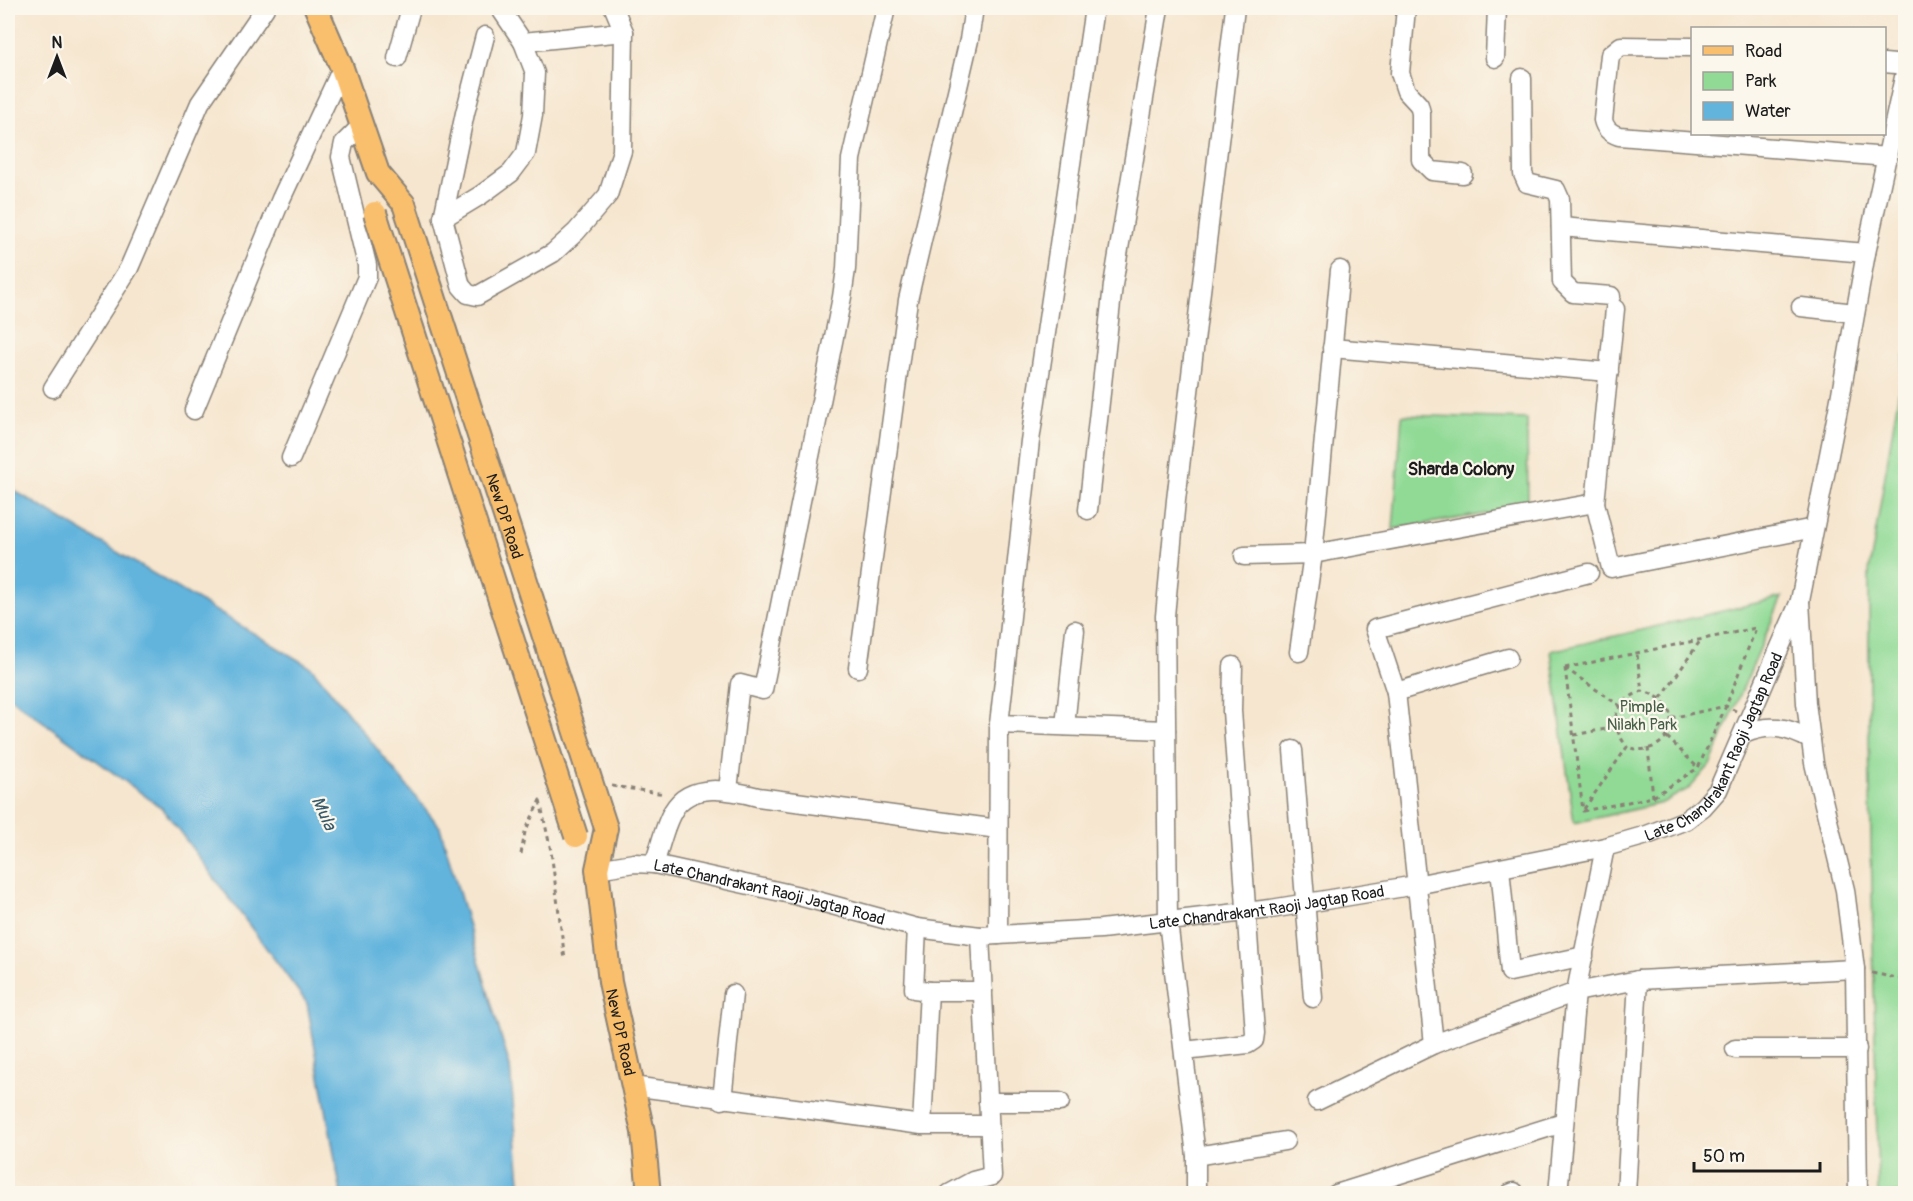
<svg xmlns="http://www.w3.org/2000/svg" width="1913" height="1201" font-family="Pangolin,sans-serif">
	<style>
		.green { fill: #91da96; stroke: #567b59; stroke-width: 1.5 }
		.water { fill: #62b4dd; stroke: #3f687c; stroke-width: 1.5 }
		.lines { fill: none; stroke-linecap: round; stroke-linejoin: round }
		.minor-casing { stroke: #898176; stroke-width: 21 }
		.major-casing { stroke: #898176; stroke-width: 26 }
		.path { stroke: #898176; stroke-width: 3; stroke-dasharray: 4.5 4.5; stroke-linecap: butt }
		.minor { stroke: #fff; stroke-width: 18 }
		.major { stroke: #f9bf6d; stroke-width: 22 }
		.major-bridge-casing { stroke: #898176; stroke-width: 26; stroke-linecap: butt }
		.major-bridge { stroke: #f9bf6d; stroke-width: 22 }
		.labels { text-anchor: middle; stroke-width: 4.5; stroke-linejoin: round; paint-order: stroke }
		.street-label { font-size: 16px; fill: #1c1c1c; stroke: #fbf7ec }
		.park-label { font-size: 16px; fill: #455e47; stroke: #fbf7ec }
		.neighbourhood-label { font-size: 18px; font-weight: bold; fill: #1c1c1c; stroke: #fbf7ec }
		.water-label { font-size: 18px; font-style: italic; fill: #385969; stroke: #fbf7ec }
	</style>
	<rect width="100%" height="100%" fill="#fbf7ec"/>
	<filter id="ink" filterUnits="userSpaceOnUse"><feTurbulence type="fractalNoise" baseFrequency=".0167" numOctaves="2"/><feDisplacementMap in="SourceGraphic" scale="12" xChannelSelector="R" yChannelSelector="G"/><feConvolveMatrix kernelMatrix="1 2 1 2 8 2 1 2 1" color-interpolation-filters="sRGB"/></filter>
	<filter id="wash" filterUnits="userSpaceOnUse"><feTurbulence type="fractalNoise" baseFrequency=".008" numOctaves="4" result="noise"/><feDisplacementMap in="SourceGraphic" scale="24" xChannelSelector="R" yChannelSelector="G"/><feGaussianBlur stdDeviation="1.35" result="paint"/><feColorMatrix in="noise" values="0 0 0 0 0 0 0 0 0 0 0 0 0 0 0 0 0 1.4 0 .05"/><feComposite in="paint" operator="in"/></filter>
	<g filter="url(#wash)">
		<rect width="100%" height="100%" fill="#f6e6cf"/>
		<path class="green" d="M 1905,355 L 1906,1193 L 1878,1194 L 1869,735 L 1869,572 Z
			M 1402,415 L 1527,419 L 1528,507 L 1393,529 Z
			M 1782,597 L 1710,765 L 1690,788 L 1662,803 L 1574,823 L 1551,651 Z"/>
		<path class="water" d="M 8,487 L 312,668 L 440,827 L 510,1067 L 521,1193 L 341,1193 L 307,1003 L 163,809 L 8,696 Z"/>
	</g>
	<g filter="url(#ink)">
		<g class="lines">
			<g class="minor-casing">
				<g id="minor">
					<path d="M 1406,8 L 1400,73 L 1406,91 L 1419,105 L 1421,113 L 1421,160 L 1432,171 L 1463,174"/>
					<path d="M 502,11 L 523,42 L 624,32"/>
					<path d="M 523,42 L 535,73 L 533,115 L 526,153 L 511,173 L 481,195 L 443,218 L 461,286 L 468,294 L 477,296 L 553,253 L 576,232 L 608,195 L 622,151 L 624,32 L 614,8"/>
					<path d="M 1692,47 L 1621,46 L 1610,55 L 1603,120 C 1605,129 1610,133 1619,136 L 1888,157"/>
					<path d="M 397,58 L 411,8"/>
					<path d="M 1495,58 L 1497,8"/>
					<path d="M 1884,63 L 1906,65"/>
					<path d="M 1522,78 L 1523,174 L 1527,183 L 1556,190 L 1560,199 L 1562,282 L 1573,293 L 1611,296"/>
					<path d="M 443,218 L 465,113 L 485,36"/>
					<path d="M 1561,227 L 1866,253"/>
					<path d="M 1801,307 L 1855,313"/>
					<path d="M 1615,309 L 1595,503 L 1611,568 L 1814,528"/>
					<path d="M 1332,348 L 1609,372"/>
					<path d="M 53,388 L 129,268 L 200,103 L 265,8"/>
					<path d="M 194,410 L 281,199 L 342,68"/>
					<path d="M 291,458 L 367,277 L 367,265 L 341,157 L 344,143 L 362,125"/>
					<path d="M 1088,510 L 1113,285 L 1159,8"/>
					<path d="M 1244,556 L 1313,554 L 1595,503"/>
					<path d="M 1299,652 L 1313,554 L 1340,270"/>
					<path d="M 1508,658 L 1396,692 L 1375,629 L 1589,573"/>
					<path d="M 858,668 L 908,300 L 969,40 L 974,8"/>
					<path d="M 1396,692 L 1434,1044"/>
					<path d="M 999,724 L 1166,730"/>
					<path d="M 1065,726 L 1075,630"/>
					<path d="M 1744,734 C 1768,723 1788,727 1811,740"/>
					<path d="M 1293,750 L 1313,998"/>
					<path d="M 728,790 L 740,684 L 763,690 L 842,297 L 846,269 L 851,159 L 886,8"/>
					<path d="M 654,864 C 660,848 664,826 673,811 C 690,781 731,790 758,797 L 998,829"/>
					<path d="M 1500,868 L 1510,972 L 1584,956"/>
					<path id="s1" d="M 597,869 L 634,863 L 654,864 L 795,895 L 917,928 L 980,936 L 1101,929 L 1271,909 L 1416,885 L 1605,847 L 1647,835 L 1686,820 L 1703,807 L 1718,790 L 1800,601"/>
					<path d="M 917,928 L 914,989 L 929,991"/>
					<path d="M 998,935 L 999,724 L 1004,681 L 1030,441 L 1094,8"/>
					<path d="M 1735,1049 L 1857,1049"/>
					<path d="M 1184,1051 L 1248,1044 L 1254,1040 L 1255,1033 L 1232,711 L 1233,666"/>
					<path d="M 632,1086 L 922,1125 L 989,1125"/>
					<path d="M 722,1100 L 733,994"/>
					<path d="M 1317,1101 L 1434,1044 L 1576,992 L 1638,980 L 1855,969"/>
					<path d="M 988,1102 L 1060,1102"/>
					<path d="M 922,1125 L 929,991 L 983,991"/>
					<path d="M 1196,1156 L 1285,1141"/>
					<path d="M 949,1194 L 973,1181 L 992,1176 L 980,936"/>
					<path d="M 1196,1194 L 1196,1156 L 1168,921 L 1165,616 L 1176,500 L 1235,8"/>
					<path d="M 1336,1194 L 1563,1123"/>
					<path d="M 1509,1194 L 1514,1192"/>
					<path d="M 1558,1194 L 1576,992 L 1605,847"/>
					<path d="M 1626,1194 L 1638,980"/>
					<path d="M 1858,1194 L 1855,969 L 1845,890 L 1814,763 L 1806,703 L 1800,601 L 1840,399 L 1866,253 L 1906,68"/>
				</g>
			</g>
			<g class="major-casing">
				<g id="major">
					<path d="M 316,8 L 342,68 L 378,173 L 404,204"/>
					<path id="s2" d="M 606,828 L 597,869 L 610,982 L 643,1132 L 649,1194"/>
				</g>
			</g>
			<path class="path" d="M 1637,655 L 1642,691
				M 1565,668 L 1583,811 L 1653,797 L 1698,768 L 1726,706 L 1756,628
				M 1565,668 L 1756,628
				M 1565,668 L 1620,706
				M 1661,698 L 1700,641
				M 1671,718 L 1726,706 L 1736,711
				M 1574,735 L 1616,727
				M 1667,737 L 1698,768
				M 1648,748 L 1653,797
				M 612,786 L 665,794
				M 540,801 L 551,851 L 565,960
				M 1584,809 L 1627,747 C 1608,722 1613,703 1642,691 C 1692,702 1671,762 1627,747
				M 521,854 L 525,832 L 540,800 L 544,799
				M 1872,973 L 1906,980"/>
			<use href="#minor" class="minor"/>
			<use href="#major" class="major"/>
			<g class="major-bridge-casing">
				<g id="major-bridge">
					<path id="s3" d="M 404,204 L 606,828"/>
					<path d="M 375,213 L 576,836"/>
				</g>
			</g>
			<use href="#major-bridge" class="major-bridge"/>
		</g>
	</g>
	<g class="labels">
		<g class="street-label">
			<text dy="6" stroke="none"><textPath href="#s3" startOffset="328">New DP Road</textPath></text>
			<text dy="6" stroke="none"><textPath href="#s1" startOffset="1184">Late Chandrakant Raoji Jagtap Road</textPath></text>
			<text dy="6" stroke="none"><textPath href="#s1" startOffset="176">Late Chandrakant Raoji Jagtap Road</textPath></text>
			<text dy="6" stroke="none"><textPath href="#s1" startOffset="680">Late Chandrakant Raoji Jagtap Road</textPath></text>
			<text dy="6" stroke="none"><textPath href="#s2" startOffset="207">New DP Road</textPath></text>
		</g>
		<g class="park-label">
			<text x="1642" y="712">Pimple<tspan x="1642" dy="18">Nilakh Park</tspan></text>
		</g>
		<g class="neighbourhood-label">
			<text x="1461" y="475">Sharda Colony</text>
		</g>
		<g class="water-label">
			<text transform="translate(324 813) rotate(65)" y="6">Mula</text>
		</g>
	</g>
	<rect width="1913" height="1201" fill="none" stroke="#fbf7ec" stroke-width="30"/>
	<rect x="1691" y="27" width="195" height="108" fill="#fbf7ec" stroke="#a29f99" stroke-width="1.5"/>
	<rect x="1703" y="46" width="30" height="9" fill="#f9bf6d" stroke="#a29f99" stroke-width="1.5"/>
	<text x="1745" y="57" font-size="18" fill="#1c1c1c">Road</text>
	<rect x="1703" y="72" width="30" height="18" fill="#91da96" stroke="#a29f99" stroke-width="1.5"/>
	<text x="1745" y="87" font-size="18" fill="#1c1c1c">Park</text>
	<rect x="1703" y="102" width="30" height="18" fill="#62b4dd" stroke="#a29f99" stroke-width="1.5"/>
	<text x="1745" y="117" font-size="18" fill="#1c1c1c">Water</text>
	<g transform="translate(57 57)" stroke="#fbf7ec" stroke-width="4.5" paint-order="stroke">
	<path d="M0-4.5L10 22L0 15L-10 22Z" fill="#1c1c1c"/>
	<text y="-9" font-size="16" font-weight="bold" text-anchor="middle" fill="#1c1c1c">N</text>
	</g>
	<path d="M1694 1162v9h126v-9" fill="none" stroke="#1c1c1c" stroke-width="3"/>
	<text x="1703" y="1162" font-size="18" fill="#1c1c1c" stroke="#fbf7ec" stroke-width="4.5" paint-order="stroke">50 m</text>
</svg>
